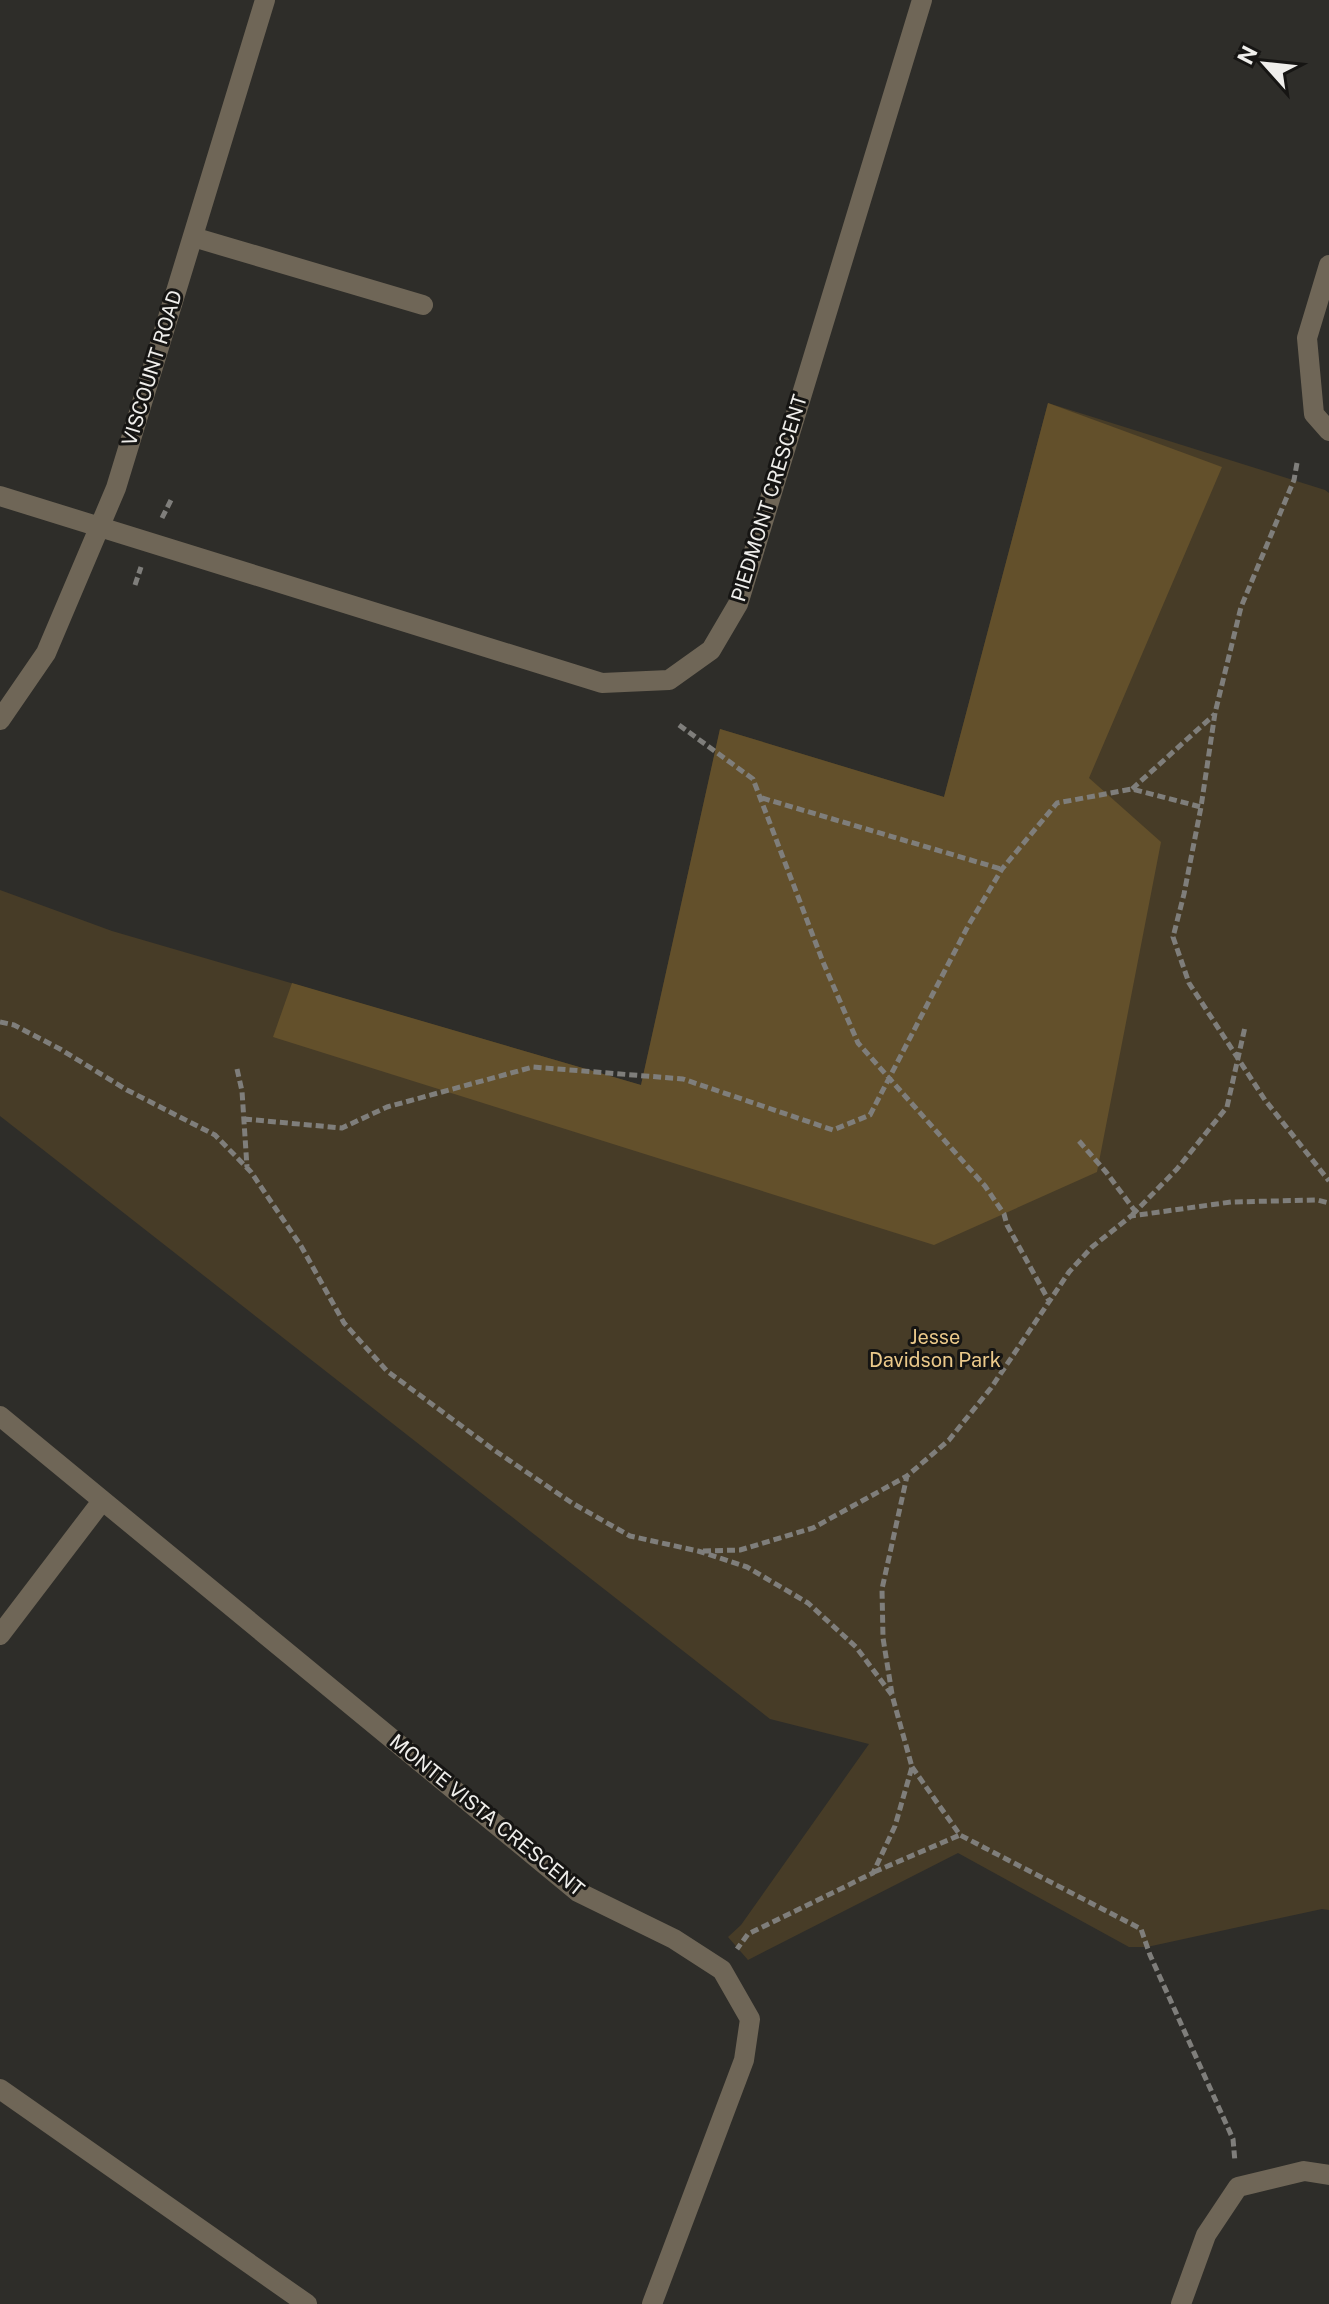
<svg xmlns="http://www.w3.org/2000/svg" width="1329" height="2304" font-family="'Public Sans',sans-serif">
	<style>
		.green { fill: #473c27 }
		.forest { fill: #63502b }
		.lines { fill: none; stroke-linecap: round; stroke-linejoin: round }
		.path { stroke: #7f7e7b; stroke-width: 5; stroke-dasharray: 8 4; stroke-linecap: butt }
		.minor { stroke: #6f6657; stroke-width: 20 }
		.labels { text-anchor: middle; stroke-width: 6; stroke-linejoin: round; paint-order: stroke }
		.street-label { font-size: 20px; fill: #efeeeb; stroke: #161513 }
		.park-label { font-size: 20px; fill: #ebc98a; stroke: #161513 }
	</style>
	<rect width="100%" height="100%" fill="#2e2d29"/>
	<path class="green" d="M 1048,403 L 1325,490 L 1329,493 L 1329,1910 L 1322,1909 L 1147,1947 L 1129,1947 L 958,1853 L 748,1960 L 728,1937 L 741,1925 L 869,1744 L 770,1719 L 0,1116 L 0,890 L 112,931 L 641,1085 L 720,729 L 944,797 Z"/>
	<path class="forest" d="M 1048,403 L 1222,467 L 1089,778 L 1161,842 L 1097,1172 L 934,1245 L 273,1037 L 292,983 L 641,1085 L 720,729 L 944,797 Z"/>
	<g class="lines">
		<path class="path" d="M 1297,463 L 1294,480 L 1241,607 L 1215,713 L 1201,807 L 1184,894 L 1173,937 L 1189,983 L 1265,1100 L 1329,1181
			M 162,518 L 171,500
			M 135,585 L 141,567
			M 679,725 L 753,779 L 823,962 L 858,1043 L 985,1186 L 1004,1214 L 1007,1225 L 1049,1301
			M 1132,789 L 1215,714
			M 762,798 L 1001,869
			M 0,1022 L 14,1025 L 60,1049 L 127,1090 L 215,1135 L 251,1172 L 301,1246 L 344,1323 L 387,1371 L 494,1450 L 572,1503 L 630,1536 L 698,1551 L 747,1567 L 808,1603 L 856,1647 L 892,1695 L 912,1767 L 895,1826 L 873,1873 L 748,1934 L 737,1949
			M 237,1069 L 242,1091 L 247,1167
			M 244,1119 L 342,1128 L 387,1107 L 533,1067 L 683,1079 L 833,1130 L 870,1115 L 968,926 L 1002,869 L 1057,803 L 1132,789 L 1201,807
			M 1079,1141 L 1106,1172 L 1135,1211
			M 1132,1215 L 1177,1169 L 1227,1107 L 1245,1027
			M 703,1551 L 740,1550 L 813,1528 L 907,1476
			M 892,1694 L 883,1638 L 882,1589 L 907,1476 L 949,1440 L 991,1388 L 1069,1272 L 1092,1247 L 1131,1216 L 1231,1202 L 1317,1200 L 1329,1203
			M 912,1767 L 960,1835 L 1141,1929 L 1150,1955 L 1233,2139 L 1235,2162
			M 874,1872 L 960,1835"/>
		<path class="minor" d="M 193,237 L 423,305
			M 1329,265 L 1307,338 L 1314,414 L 1329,431
			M 0,496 L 602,683 L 669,680 L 711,650 L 738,604 L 922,0
			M 0,720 L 46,653 L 116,488 L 265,0
			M 0,1416 L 578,1892 L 674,1939 L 722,1970 L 750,2019 L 744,2060 L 652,2304
			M 0,1635 L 102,1501
			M 0,2089 L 307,2304
			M 1181,2304 L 1206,2235 L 1238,2187 L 1304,2171 L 1329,2175"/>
	</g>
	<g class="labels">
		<g class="street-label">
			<text transform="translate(152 368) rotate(-73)" y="7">VISCOUNT ROAD</text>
			<text transform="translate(769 498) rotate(-73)" y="7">PIEDMONT CRESCENT</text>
			<text transform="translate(487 1815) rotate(39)" y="7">MONTE VISTA CRESCENT</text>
		</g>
		<g class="park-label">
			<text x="935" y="1344">Jesse<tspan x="935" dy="23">Davidson Park</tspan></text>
		</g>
	</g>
	<g transform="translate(1265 64) rotate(297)" stroke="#161513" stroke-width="6" paint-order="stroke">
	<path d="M0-6L14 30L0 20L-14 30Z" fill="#efeeeb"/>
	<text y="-12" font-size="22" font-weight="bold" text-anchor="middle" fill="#efeeeb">N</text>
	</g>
</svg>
